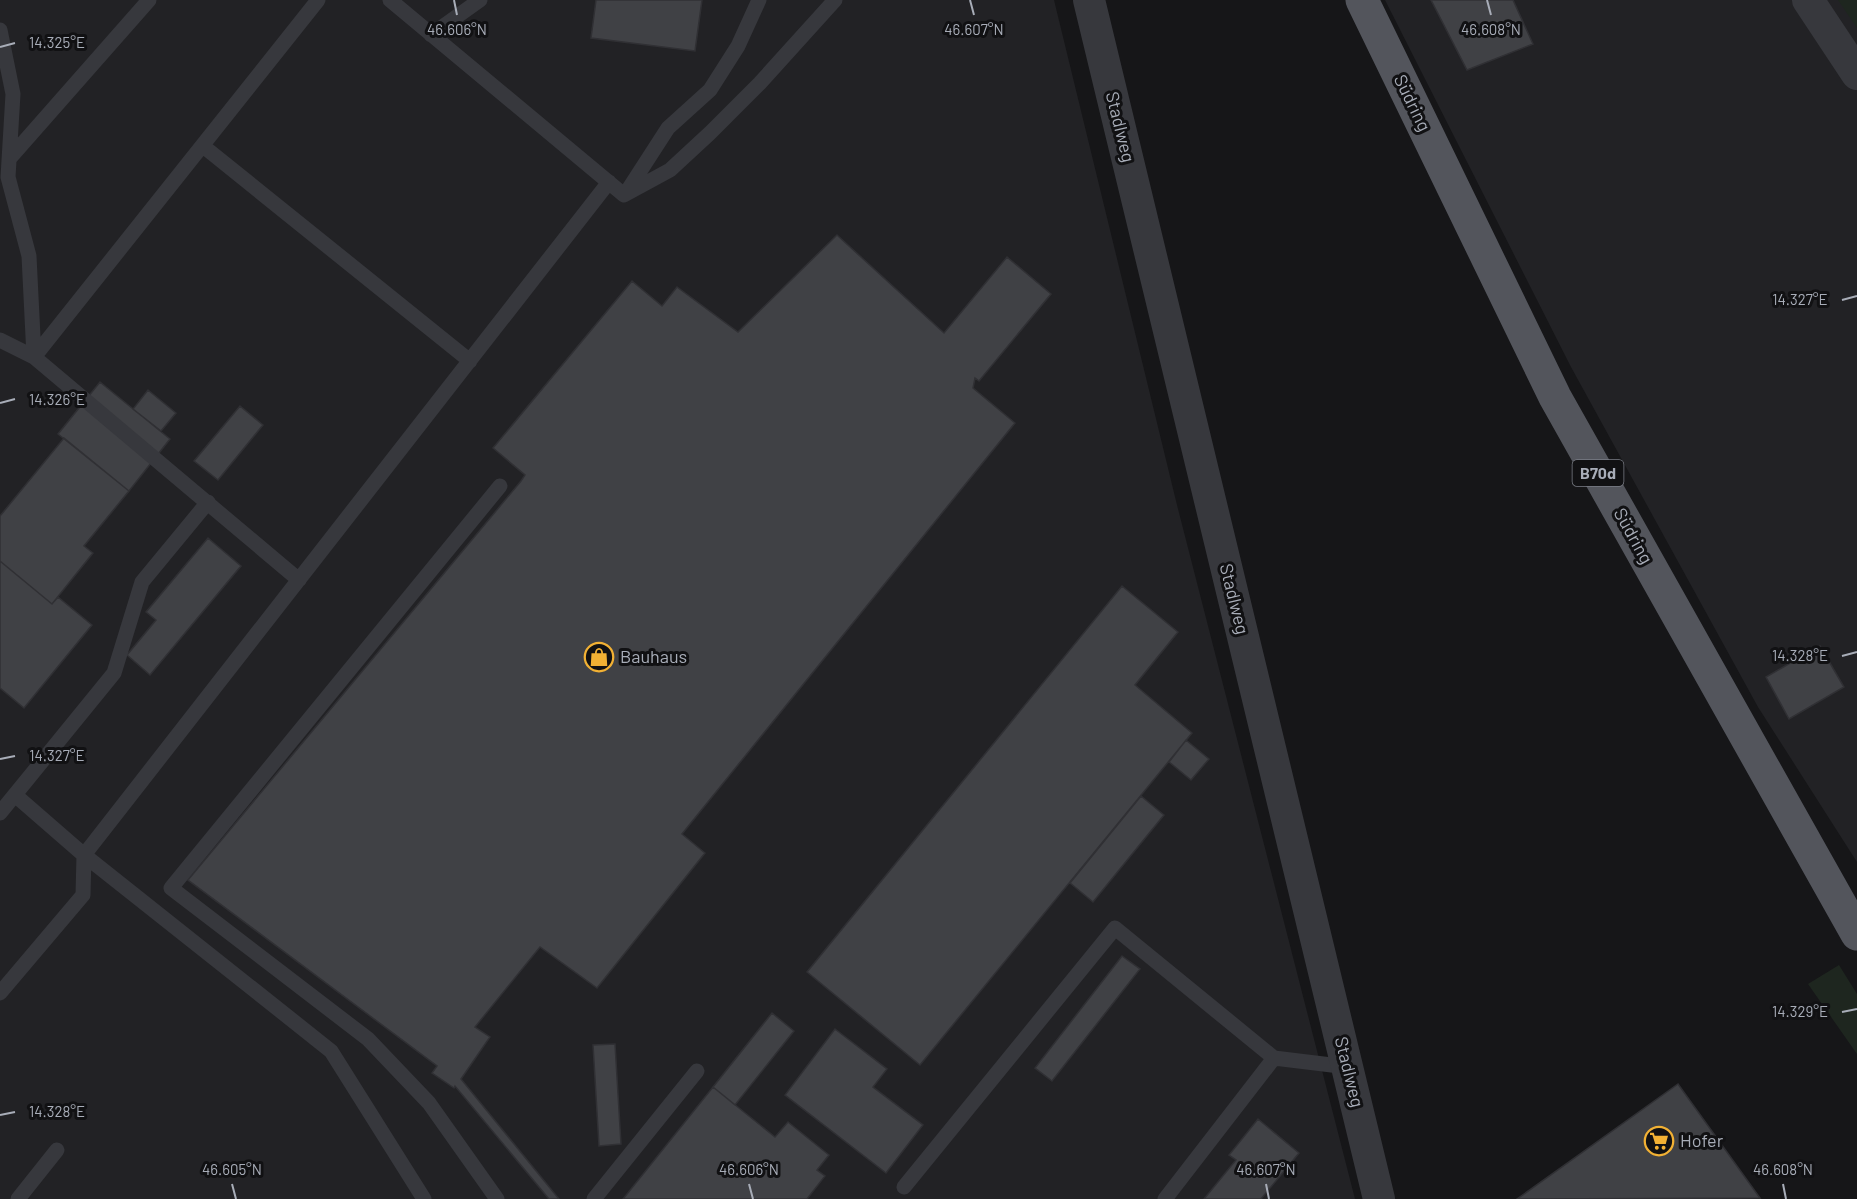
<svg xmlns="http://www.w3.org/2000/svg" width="1857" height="1199" font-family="Barlow,sans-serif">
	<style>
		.built { fill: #222225 }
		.green { fill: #1e261f }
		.building { fill: #404145; stroke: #303034; stroke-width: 1.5 }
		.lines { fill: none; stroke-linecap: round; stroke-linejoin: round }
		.lane { stroke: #37383d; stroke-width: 15 }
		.street { stroke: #37383d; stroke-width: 32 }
		.primary { stroke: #53555c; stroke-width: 33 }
		.ticks { fill: none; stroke: #a8adb8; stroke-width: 2 }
		.labels { text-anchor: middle; stroke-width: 6; stroke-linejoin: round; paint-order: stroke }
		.shield { fill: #111113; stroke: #7b7e86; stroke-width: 1.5 }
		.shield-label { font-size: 16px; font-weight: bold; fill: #a8adb8 }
		.street-label { font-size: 18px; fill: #a8adb8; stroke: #111113 }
		.poi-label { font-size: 18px; fill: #a8adb8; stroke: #111113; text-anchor: start }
		.ticks-label { font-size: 15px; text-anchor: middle; fill: #a8adb8; stroke: #111113; stroke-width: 6; stroke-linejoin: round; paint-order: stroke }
	</style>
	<rect width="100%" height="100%" fill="#161618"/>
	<path class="built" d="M 0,0 L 1054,0 L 1177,505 L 1355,1199 L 0,1199 Z
		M 1385,0 L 1857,0 L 1857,862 L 1758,707 L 1571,367 Z"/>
	<path class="green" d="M 1838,0 L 1857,0 L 1857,28 Z
		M 1839,965 L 1857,994 L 1857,1054 L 1808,984 Z"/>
	<path class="building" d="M 596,0 L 702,0 L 695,51 L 591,38 Z
		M 1431,0 L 1513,0 L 1533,44 L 1467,70 Z
		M 837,235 L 944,333 L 1007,257 L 1051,294 L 979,381 L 975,378 L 973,388 L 1015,423 L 682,834 L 705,853 L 597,988 L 540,947 L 475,1027 L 490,1037 L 461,1079 L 559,1199 L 549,1199 L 455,1086 L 454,1088 L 432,1073 L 437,1066 L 188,880 L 521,481 L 525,475 L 493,448 L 632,281 L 662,306 L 677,287 L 738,332 Z
		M 100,382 L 170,439 L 129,491 L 58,434 Z
		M 148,390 L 176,413 L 161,431 L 133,409 Z
		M 240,406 L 263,425 L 218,480 L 194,461 Z
		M 64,438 L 129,491 L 84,546 L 93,553 L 52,604 L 0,561 L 0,516 Z
		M 208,538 L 241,566 L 150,675 L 127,655 L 156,620 L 146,612 Z
		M 0,561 L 52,604 L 58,597 L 92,625 L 24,708 L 0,688 Z
		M 1122,586 L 1178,632 L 1135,685 L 1192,733 L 920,1065 L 807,972 Z
		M 1820,646 L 1844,687 L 1789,719 L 1766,677 Z
		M 1186,740 L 1209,759 L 1191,780 L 1169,762 Z
		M 1141,796 L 1164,815 L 1093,902 L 1070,883 Z
		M 1122,956 L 1140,969 L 1052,1081 L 1035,1068 Z
		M 772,1013 L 794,1031 L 735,1105 L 713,1087 Z
		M 835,1029 L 887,1069 L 873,1087 L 923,1125 L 886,1173 L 785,1095 Z
		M 615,1044 L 621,1144 L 599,1146 L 593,1045 Z
		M 1678,1084 L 1760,1198 L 1517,1199 Z
		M 713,1087 L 775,1137 L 788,1122 L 829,1155 L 817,1170 L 825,1176 L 807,1199 L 623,1199 Z
		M 1258,1119 L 1299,1153 L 1261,1199 L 1204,1199 L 1236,1160 L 1229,1155 Z"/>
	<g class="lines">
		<path class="lane" d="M 390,0 L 624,195
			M 0,30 L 13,94 L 8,177 L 29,256 L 34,357 L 0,340
			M 431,35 L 480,0
			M 203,146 L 470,361
			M 9,159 L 149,0
			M 626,193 L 668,128 L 710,90 L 738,46 L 759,0
			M 624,195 L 670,170 L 710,133 L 760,83 L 835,0
			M 299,580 L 34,357 L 318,0
			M 15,795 L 84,855 L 331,1051 L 424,1199
			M 0,813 L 114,673 L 142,582 L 208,502
			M 0,993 L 83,895 L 84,855 L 609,182
			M 904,1187 L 1115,928 L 1274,1058
			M 18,1199 L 57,1150
			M 497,1199 L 429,1103 L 368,1039 L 171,888 L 500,486
			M 594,1199 L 697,1071
			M 1165,1199 L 1274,1058 L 1348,1067"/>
		<path class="street" d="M 1089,0 L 1379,1199
			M 1808,0 L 1857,74"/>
		<path class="primary" d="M 1362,0 L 1555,397 L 1857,934"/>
	</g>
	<path class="ticks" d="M 454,0 L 457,15M 970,0 L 974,15M 1487,0 L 1491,15M 0,47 L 15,43M 1842,300 L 1857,296M 0,403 L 15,399M 1842,656 L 1857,652M 0,759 L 15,756M 1842,1012 L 1857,1009M 0,1115 L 15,1112M 232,1184 L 236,1199M 749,1184 L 753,1199M 1266,1184 L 1269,1199M 1783,1184 L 1786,1199"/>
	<defs>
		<g id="shop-ring" transform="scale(1.5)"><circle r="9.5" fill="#111113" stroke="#f2b134" stroke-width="1.5"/><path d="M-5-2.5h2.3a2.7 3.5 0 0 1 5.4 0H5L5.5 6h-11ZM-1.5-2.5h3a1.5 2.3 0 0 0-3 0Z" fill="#f2b134"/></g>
		<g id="supermarket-ring" transform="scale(1.5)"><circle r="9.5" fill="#111113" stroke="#f2b134" stroke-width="1.5"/><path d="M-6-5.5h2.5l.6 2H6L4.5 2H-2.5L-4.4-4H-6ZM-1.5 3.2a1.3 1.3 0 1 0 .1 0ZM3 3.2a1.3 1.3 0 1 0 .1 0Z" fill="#f2b134"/></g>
	</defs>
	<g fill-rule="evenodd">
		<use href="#shop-ring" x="599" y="657"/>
		<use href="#supermarket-ring" x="1659" y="1141"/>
	</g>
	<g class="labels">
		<rect class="shield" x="1572.5" y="460" width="51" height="26" rx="4.5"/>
		<g class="shield-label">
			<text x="1598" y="479">B70d</text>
		</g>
		<g class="street-label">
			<text transform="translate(1412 103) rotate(64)" y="6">Südring</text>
			<text transform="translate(1120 127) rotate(76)" y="6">Stadlweg</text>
			<text transform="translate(1633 536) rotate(61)" y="6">Südring</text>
			<text transform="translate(1234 599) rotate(76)" y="6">Stadlweg</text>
			<text transform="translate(1349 1072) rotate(76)" y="6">Stadlweg</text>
		</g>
		<g class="poi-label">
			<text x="620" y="663">Bauhaus</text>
			<text x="1680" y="1147">Hofer</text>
		</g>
	</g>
	<g class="ticks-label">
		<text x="457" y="35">46.606°N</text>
		<text x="974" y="35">46.607°N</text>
		<text x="1491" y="35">46.608°N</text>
		<text x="57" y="48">14.325°E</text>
		<text x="1800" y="305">14.327°E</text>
		<text x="57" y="405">14.326°E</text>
		<text x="1800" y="661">14.328°E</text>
		<text x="57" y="761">14.327°E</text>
		<text x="1800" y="1017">14.329°E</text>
		<text x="57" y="1117">14.328°E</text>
		<text x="232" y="1175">46.605°N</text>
		<text x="749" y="1175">46.606°N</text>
		<text x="1266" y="1175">46.607°N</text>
		<text x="1783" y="1175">46.608°N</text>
	</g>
</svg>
